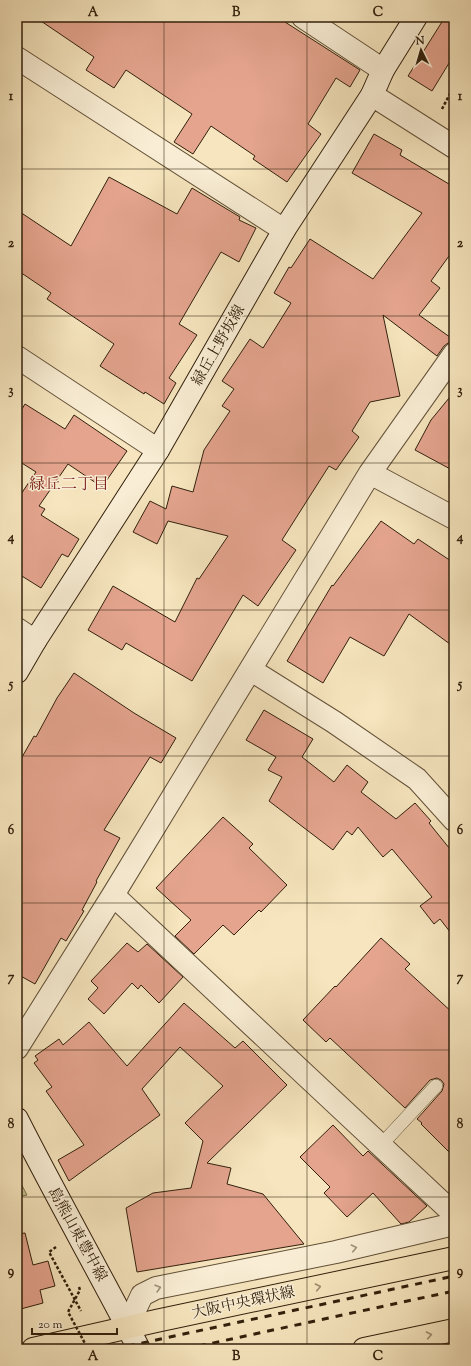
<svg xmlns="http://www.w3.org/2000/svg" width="471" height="1366" font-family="'Sorts Mill Goudy','Noto Serif JP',serif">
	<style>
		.green { fill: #c4c28c; stroke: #7b714c }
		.building { fill: #e4a48e; stroke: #32200c }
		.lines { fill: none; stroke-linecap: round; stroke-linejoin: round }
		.lane-casing { stroke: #635138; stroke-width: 14 }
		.street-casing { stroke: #635138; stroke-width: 24 }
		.secondary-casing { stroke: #32200c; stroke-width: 24 }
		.primary-casing { stroke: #32200c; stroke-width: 24 }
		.highway-casing { stroke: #32200c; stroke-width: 24 }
		.path { stroke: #32200c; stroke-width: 2.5; stroke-dasharray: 3 2; stroke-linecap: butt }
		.lane { stroke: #f9eed5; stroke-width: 13 }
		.street { stroke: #f9eed5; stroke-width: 22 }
		.secondary { stroke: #f9eed5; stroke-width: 22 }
		.primary { stroke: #f6e5be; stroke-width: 22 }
		.highway { stroke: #f6e5be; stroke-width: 22 }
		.rail { stroke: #32200c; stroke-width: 3; stroke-dasharray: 7 7; stroke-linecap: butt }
		.path-bridge { stroke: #32200c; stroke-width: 2.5; stroke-dasharray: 3 2; stroke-linecap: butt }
		.oneway { stroke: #9f917b }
		.oneway2 { stroke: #9e8c6e }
		.grid { fill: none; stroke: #32200c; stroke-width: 1; stroke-opacity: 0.55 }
		.labels { text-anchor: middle; stroke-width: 3; stroke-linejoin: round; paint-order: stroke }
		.street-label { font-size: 15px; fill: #32200c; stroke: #f9eed5 }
		.neighbourhood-label { font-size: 16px; fill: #7a1f14; stroke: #f9eed5 }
		.neatline { fill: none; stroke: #32200c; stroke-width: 1.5 }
		.grid-label { font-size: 13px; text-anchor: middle; font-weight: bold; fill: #32200c }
	</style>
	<rect width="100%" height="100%" fill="#f6e5be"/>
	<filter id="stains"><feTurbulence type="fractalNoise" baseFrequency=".005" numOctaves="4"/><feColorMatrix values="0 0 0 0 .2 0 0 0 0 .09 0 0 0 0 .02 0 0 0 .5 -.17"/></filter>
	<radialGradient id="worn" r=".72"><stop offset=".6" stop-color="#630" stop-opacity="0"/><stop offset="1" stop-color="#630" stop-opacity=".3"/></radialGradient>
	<path class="green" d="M 17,1176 L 27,1195 L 17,1197 Z"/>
	<path class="building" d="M 35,17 L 285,17 L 285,22 L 360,70 L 350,87 L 336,78 L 308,124 L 321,134 L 287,182 L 253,159 L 255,156 L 211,126 L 193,154 L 174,142 L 192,114 L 126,70 L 114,88 L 86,70 L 94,57 Z
		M 445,17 L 454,17 L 454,55 L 432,91 L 408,76 Z
		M 374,134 L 402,150 L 400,155 L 454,187 L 454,249 L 431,281 L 440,288 L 419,315 L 454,340 L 454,342 L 448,343 L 444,346 L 437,356 L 383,315 L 400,396 L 370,402 L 352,431 L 359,437 L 336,470 L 329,466 L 282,540 L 296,550 L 258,606 L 243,595 L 192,681 L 126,643 L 122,650 L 88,630 L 113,586 L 175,622 L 197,578 L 199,579 L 228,536 L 168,521 L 157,544 L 133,532 L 150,501 L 166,509 L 172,486 L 193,492 L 204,450 L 230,411 L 222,406 L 234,389 L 222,381 L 250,339 L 263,348 L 291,303 L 274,293 L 289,267 L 291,268 L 310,239 L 373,279 L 422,213 L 352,173 Z
		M 109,177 L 177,214 L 192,188 L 240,217 L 239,220 L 256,228 L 239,262 L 221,252 L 179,324 L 197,335 L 169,378 L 176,383 L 164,404 L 145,392 L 144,394 L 100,366 L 114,344 L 47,299 L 51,293 L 17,270 L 17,210 L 71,246 Z
		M 454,392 L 454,471 L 415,450 L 431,420 Z
		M 25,404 L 65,429 L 74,415 L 127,451 L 102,487 L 68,464 L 39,506 L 45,509 L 41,515 L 79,539 L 68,557 L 62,554 L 41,588 L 17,573 L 17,491 L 21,494 L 36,472 L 17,460 L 17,417 Z
		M 381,521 L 414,544 L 418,539 L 454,563 L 454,647 L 409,614 L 384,656 L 350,637 L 323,683 L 287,661 L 332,585 L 333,586 Z
		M 74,673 L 134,713 L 176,738 L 161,763 L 150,757 L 104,830 L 120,838 L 96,881 L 97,882 L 82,910 L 84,911 L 66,941 L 61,938 L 35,984 L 17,974 L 17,766 L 34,736 L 36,737 L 57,698 Z
		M 264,710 L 313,739 L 302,757 L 334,782 L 347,765 L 368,782 L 361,792 L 396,819 L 415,803 L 431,821 L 429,823 L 454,854 L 454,937 L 440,919 L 434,924 L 420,906 L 432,897 L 392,849 L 383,857 L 358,827 L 352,835 L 347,831 L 333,850 L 269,801 L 282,777 L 268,770 L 276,757 L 246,740 Z
		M 223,817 L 253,844 L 249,848 L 287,885 L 261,912 L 259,910 L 234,935 L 223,925 L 194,954 L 175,936 L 191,920 L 156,888 Z
		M 381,938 L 410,964 L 405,969 L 454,1014 L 454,1157 L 421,1124 L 422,1123 L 417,1119 L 442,1091 L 444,1084 L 441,1080 L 437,1078 L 430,1080 L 405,1108 L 330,1038 L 326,1042 L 303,1020 L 335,986 L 336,987 Z
		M 127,943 L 138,952 L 147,944 L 183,977 L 159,1003 L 141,985 L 138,989 L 132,983 L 104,1014 L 88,999 L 98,988 L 91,981 Z
		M 184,1003 L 235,1048 L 243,1041 L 287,1085 L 207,1163 L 231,1168 L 227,1184 L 263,1194 L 304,1244 L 137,1272 L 126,1208 L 153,1193 L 191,1188 L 203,1141 L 185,1123 L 223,1086 L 180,1047 L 142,1089 L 160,1115 L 69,1181 L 58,1160 L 84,1145 L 46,1091 L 52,1087 L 34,1063 L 38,1060 L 35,1056 L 59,1039 L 63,1045 L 89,1022 L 127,1066 Z
		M 333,1125 L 363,1156 L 368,1151 L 427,1206 L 409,1222 L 401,1224 L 373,1193 L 347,1217 L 324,1193 L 330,1187 L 300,1157 Z
		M 25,1233 L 33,1265 L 48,1261 L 55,1286 L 40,1290 L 43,1303 L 17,1310 L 17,1234 Z"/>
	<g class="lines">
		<g class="lane-casing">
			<path id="lane" d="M 381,1145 L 436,1086"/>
		</g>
		<g class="street-casing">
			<path id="street" d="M 303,17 L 383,70
				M 17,58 L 284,230
				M 372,95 L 454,147
				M 17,357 L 158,450
				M 370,473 L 454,518
				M 17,629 L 35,641
				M 251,670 L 334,722 L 417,779 L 454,820
				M 113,895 L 454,1214
				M 17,1048 L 113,895 L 370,473 L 454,354
				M 127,1327 L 142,1295 L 156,1288 L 336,1252 L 454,1224"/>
		</g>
		<g class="secondary-casing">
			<path id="secondary" d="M 17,672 L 35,641 L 158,450 L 284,230 L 372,95 L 383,70 L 416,17
				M 17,1119 C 56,1196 99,1272 139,1349"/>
		</g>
		<g class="primary-casing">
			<path id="primary" d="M 33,1349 L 156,1321 L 454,1258"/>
		</g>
		<g class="highway-casing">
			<path id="highway" d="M 364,1349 L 454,1330"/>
		</g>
		<path class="path" d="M 442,109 L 454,86
			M 56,1247 L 49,1252 L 81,1311"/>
		<use href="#lane" class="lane"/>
		<use href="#street" class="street"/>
		<use href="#secondary" class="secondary"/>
		<use href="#primary" class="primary"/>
		<use href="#highway" class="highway"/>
		<path class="rail" d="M 114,1349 L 454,1276
			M 185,1349 L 454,1291"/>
		<path class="path-bridge" d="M 79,1287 L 80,1290 L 68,1312 L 88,1349"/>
	</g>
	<defs><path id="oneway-chevron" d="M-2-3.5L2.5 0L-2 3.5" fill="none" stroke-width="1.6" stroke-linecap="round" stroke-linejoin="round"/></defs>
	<g class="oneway">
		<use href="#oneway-chevron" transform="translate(354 1248) rotate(-13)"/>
		<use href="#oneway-chevron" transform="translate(158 1288) rotate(-16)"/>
	</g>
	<g class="oneway2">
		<use href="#oneway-chevron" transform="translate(318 1287) rotate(-12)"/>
		<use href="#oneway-chevron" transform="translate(429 1335) rotate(-12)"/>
	</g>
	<path class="grid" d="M 164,17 L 164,1349M 307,17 L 307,1349M 17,169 L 454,169M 17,316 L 454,316M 17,463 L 454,463M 17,610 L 454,610M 17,756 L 454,756M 17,903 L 454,903M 17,1050 L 454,1050M 17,1197 L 454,1197"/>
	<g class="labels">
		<g class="street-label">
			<text transform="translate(218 345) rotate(-60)" y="5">緑丘上野坂線</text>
			<text transform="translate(78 1234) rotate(61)" y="5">島熊山東豊中線</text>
			<text transform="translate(243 1302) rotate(-12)" y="5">大阪中央環状線</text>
		</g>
		<g class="neighbourhood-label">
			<text x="69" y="489">緑丘二丁目</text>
		</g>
	</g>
	<rect width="471" height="1366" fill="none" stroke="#f6e5be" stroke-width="44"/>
	<g transform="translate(421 50) rotate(355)" stroke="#f9eed5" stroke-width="3" paint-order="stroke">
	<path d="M0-3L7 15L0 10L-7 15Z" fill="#32200c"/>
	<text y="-6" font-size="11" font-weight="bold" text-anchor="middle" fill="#32200c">N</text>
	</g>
	<path d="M32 1328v6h85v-6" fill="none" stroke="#32200c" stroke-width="2"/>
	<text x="38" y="1328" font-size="12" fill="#32200c" stroke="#f9eed5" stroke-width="3" paint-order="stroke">20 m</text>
	<rect x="22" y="22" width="427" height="1322" class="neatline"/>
	<g class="grid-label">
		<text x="93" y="16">A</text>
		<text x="236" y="16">B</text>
		<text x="378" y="16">C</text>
		<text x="11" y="100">1</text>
		<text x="460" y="100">1</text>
		<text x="11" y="247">2</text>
		<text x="460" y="247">2</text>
		<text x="11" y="394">3</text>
		<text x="460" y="394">3</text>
		<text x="11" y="541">4</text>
		<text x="460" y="541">4</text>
		<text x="11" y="688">5</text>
		<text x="460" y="688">5</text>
		<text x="11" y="834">6</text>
		<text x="460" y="834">6</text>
		<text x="11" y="981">7</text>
		<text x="460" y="981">7</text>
		<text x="11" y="1128">8</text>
		<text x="460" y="1128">8</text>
		<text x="11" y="1275">9</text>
		<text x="460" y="1275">9</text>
		<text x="93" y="1360">A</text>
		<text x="236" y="1360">B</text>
		<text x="378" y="1360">C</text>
	</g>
	<rect width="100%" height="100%" filter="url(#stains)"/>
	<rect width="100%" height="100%" fill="url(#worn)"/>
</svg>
